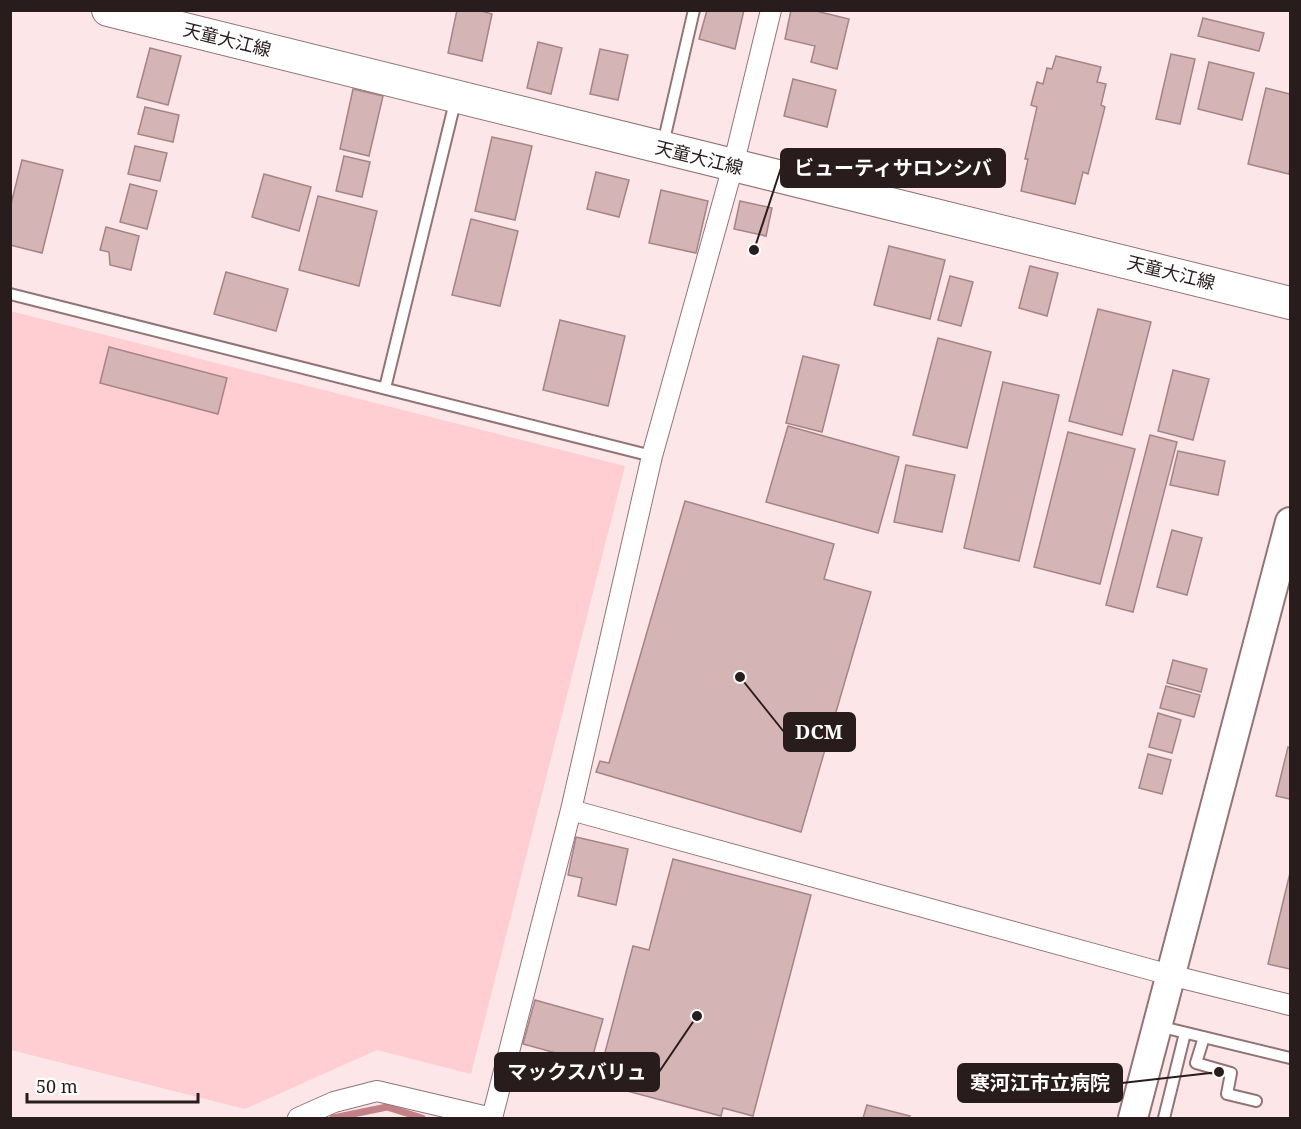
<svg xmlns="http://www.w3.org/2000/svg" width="1301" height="1129" font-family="'Noto Serif','Noto Sans JP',serif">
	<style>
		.green { fill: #feced2 }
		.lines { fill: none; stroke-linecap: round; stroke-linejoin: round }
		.stream { stroke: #c38187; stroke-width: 7 }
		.building { fill: #d5b4b6; stroke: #a48486; stroke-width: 1.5 }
		.lane-casing { stroke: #937476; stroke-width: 14 }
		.street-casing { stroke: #937476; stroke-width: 22 }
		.secondary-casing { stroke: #937476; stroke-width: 32 }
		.primary-casing { stroke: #937476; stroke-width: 34 }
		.lane { stroke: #fff; stroke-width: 10 }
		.street { stroke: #fff; stroke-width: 20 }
		.secondary { stroke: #fff; stroke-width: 28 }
		.primary { stroke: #fff; stroke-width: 32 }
		.labels { text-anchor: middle; stroke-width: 4.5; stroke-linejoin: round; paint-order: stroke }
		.street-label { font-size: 18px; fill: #291c1d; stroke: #fff }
		.leader { fill: none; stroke: #291c1d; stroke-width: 2 }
		.callout-dot { fill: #291c1d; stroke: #fff; stroke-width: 2 }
		.callout { fill: #291c1d; stroke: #291c1d; stroke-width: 2 }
		.callout-label { font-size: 20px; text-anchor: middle; font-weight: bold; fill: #fff }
	</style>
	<rect width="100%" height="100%" fill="#fce6e7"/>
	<path class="green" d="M 10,311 L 625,466 L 471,1074 L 377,1050 L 245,1109 L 11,1050 Z"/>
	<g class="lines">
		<path class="stream" d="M 333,1118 L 387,1107 L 422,1118"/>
	</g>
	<path class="building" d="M 457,10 L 478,10 L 492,14 L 482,61 L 448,53 Z
		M 707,10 L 744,10 L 735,49 L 699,39 Z
		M 791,10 L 812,10 L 849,19 L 837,69 L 811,62 L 815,46 L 785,39 Z
		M 1203,18 L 1264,33 L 1259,51 L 1198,36 Z
		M 538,42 L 562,48 L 551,94 L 527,88 Z
		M 150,48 L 181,56 L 168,105 L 137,97 Z
		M 600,49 L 628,55 L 618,100 L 590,94 Z
		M 1171,54 L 1195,59 L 1180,124 L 1156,119 Z
		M 1056,56 L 1101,67 L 1097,82 L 1106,84 L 1101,105 L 1105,107 L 1088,174 L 1083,172 L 1075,204 L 1021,191 L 1028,159 L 1025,159 L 1037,107 L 1031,105 L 1037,82 L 1043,84 L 1047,68 L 1052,69 Z
		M 1209,62 L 1254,73 L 1242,120 L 1198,109 Z
		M 793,79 L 836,90 L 827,127 L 784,116 Z
		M 1266,88 L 1290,94 L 1290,167 L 1289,174 L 1248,164 Z
		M 353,89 L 383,96 L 369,156 L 340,149 Z
		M 145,107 L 179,115 L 173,142 L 138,134 Z
		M 492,137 L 532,146 L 515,220 L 475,211 Z
		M 135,146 L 167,153 L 160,181 L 128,174 Z
		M 344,156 L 370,162 L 362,197 L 336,191 Z
		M 22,160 L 63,170 L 42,253 L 10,245 L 10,208 Z
		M 596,172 L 629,180 L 619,217 L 587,209 Z
		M 264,174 L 311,187 L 299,231 L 252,217 Z
		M 130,184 L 157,191 L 147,229 L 120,222 Z
		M 661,190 L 708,201 L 696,253 L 649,243 Z
		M 318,196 L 377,211 L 359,286 L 299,270 Z
		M 740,201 L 772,208 L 766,236 L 734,229 Z
		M 471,219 L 518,231 L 500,306 L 452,295 Z
		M 106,227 L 139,236 L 131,270 L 110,265 L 109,252 L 100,250 Z
		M 889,246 L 945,260 L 930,319 L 874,305 Z
		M 1030,266 L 1058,273 L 1047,316 L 1019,308 Z
		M 226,272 L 288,289 L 276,331 L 214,314 Z
		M 950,276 L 973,282 L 961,326 L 938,320 Z
		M 1098,309 L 1151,322 L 1122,435 L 1069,421 Z
		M 560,320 L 625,336 L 608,406 L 543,390 Z
		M 938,338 L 991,352 L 967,448 L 913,435 Z
		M 109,347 L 227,378 L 218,414 L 100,383 Z
		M 803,356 L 839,365 L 822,432 L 786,423 Z
		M 1173,370 L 1209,379 L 1193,440 L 1158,431 Z
		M 1003,382 L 1059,395 L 1019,561 L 964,548 Z
		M 788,426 L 899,457 L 878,533 L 766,502 Z
		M 1068,432 L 1135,449 L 1100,584 L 1034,567 Z
		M 1150,435 L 1177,442 L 1133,612 L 1106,605 Z
		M 1178,451 L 1225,461 L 1218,495 L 1170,485 Z
		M 906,465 L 955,475 L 942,532 L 894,522 Z
		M 685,501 L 834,544 L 824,579 L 871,592 L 801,832 L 596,772 L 600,761 L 609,763 Z
		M 1172,530 L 1202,538 L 1187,595 L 1157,587 Z
		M 1173,660 L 1207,669 L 1201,692 L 1167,683 Z
		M 1166,686 L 1200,695 L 1194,717 L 1160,708 Z
		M 1158,713 L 1181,720 L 1172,753 L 1149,747 Z
		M 1288,747 L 1290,748 L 1290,799 L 1276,796 Z
		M 1148,754 L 1171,760 L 1162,794 L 1139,788 Z
		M 576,837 L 628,849 L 616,905 L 578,896 L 582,878 L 568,875 Z
		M 673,859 L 811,895 L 753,1116 L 723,1108 L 721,1116 L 597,1083 L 633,946 L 649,950 Z
		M 1290,873 L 1290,969 L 1268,964 Z
		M 535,1000 L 603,1019 L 588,1073 L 564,1067 L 567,1056 L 523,1044 Z
		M 867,1105 L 910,1116 L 909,1118 L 863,1118 Z"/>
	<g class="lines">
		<g class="lane-casing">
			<path id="lane" d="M 663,144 L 694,10
				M 10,294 L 652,456
				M 385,388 L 456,98
				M 1158,1026 L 1290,1058
				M 1204,1037 L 1196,1063 L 1231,1073 L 1227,1094 L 1256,1101
				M 1164,1118 L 1185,1033"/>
		</g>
		<g class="street-casing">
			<path id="street" d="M 771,10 L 733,166 L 652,456 L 571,810 L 1170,975 L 1290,1005
				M 298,1118 L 334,1102 L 377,1091 L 492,1118 L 571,810"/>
		</g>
		<g class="secondary-casing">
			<path id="secondary" d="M 1133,1118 L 1290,522"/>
		</g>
		<g class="primary-casing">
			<path id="primary" d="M 108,10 L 1290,303"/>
		</g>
		<use href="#lane" class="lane"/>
		<use href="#street" class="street"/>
		<use href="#secondary" class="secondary"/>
		<use href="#primary" class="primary"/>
	</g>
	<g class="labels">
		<g class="street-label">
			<text transform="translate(227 40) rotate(14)" y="6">天童大江線</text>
			<text transform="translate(699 158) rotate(14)" y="6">天童大江線</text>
			<text transform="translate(1171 273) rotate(14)" y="6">天童大江線</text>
		</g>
	</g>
	<path class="leader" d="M754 250L781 168M740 677L784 732M697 1016L659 1072M1219 1072L1122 1083"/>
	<g class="callout-dot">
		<circle cx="754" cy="250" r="6"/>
		<circle cx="740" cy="677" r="6"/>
		<circle cx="697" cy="1016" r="6"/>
		<circle cx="1219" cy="1072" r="6"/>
	</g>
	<g class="callout">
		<rect x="781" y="149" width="224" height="38" rx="6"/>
		<rect x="784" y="713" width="71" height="38" rx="6"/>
		<rect x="495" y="1053" width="164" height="38" rx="6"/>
		<rect x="958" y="1064" width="164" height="38" rx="6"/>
	</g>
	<g class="callout-label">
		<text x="893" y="175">ビューティサロンシバ</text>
		<text x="819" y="739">DCM</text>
		<text x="577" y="1079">マックスバリュ</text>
		<text x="1040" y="1090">寒河江市立病院</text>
	</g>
	<rect width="1301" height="1129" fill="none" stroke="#291c1d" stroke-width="24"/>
	<path d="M27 1093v9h171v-9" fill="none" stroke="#291c1d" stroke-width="3"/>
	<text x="36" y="1093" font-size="18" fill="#291c1d" stroke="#ffffff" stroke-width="4.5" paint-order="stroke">50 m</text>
</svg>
